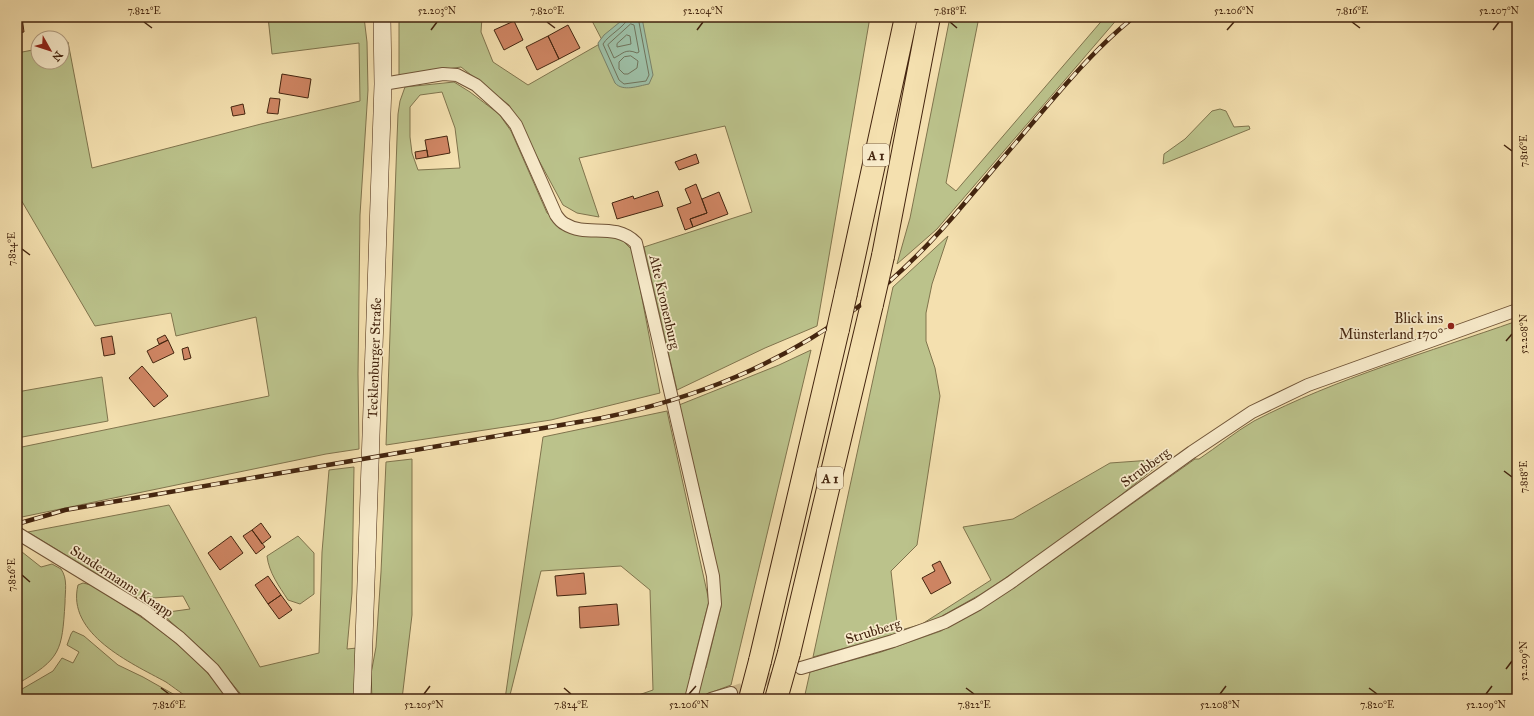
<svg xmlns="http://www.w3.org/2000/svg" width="1534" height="716" font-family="'IM FELL Great Primer',serif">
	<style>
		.green { fill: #bbc28b; stroke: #80744d; fill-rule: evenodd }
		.water { fill: #9dbea5; stroke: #798169 }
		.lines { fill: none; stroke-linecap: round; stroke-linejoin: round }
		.shore { stroke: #70725a; stroke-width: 1 }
		.building { fill: #cf8563; stroke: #44250f }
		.minor-tunnel { stroke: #d1bb8f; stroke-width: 12; stroke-dasharray: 12 6; stroke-linecap: butt }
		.minor-casing { stroke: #705437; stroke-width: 14 }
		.secondary-casing { stroke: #44250f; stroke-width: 18 }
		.motorway-casing { stroke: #44250f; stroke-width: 24 }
		.minor { stroke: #f8ebcb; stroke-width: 12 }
		.secondary { stroke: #f8ebcb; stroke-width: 17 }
		.motorway { stroke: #f4e0af; stroke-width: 22 }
		.rail-casing { stroke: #44250f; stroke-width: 4.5 }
		.rail { stroke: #f8ebcb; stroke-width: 3; stroke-dasharray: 9; stroke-linecap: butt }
		.motorway-bridge-casing { stroke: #44250f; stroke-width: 24; stroke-linecap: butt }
		.motorway-bridge { stroke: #f4e0af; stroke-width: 22 }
		.ticks { fill: none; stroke: #44250f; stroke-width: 1.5 }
		.poi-dot { fill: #8f2418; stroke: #f8ebcb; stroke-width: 1.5 }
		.labels { text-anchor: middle; stroke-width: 3.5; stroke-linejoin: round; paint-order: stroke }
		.shield { fill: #f8ebcb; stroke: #7a6047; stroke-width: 1 }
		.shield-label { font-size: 13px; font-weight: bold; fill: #44250f }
		.street-label { font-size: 14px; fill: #44250f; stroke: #f8ebcb }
		.poi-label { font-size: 14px; fill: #44250f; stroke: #f8ebcb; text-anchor: end }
		.neatline { fill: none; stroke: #44250f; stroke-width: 1.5 }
		.ticks-label { font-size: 10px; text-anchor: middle; fill: #44250f }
	</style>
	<rect width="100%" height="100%" fill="#f4e0af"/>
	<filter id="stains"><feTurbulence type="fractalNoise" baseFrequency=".005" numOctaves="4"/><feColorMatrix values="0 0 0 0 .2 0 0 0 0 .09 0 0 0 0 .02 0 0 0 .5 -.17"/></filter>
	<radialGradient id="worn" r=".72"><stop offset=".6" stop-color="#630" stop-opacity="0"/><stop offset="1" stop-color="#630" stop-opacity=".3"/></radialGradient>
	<path class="green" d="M 268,17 L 364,17 L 367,42 L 368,90 L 360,215 L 358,374 L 359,449 L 326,454 L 17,518 L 17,448 L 269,396 L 256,317 L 176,336 L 171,313 L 95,326 L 17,193 L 17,53 L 38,49 L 38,62 L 62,62 L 62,44 L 68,42 L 92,168 L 261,124 L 360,101 L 359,43 L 272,54 Z
		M 399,17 L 482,17 L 481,32 L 493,62 L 528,85 L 603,42 L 590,17 L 870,17 L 817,326 L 765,348 L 677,390 L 644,247 L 752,212 L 725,126 L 579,158 L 599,217 L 577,213 L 563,205 L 509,105 L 461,67 L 399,76 Z
		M 950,17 L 979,17 L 946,183 L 956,191 L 1105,17 L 1119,17 L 937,229 L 897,264 L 910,218 Z
		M 454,82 L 470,92 L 499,114 L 511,131 L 547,213 L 554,218 L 622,240 L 633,251 L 660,393 L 551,420 L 386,445 L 397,139 L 398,114 L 400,101 L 405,87 ZM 442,92 L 455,128 L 460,168 L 418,170 L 412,153 L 410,137 L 410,107 L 420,95 Z
		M 1220,109 L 1226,111 L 1234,127 L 1249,126 L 1250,129 L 1163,164 L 1164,154 L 1185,139 L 1212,111 Z
		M 948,236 L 932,284 L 926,313 L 926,341 L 935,368 L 940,396 L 917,545 L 891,571 L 898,631 L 922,624 L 991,580 L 963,527 L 1013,519 L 1110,463 L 1166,459 L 1101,511 L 1028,563 L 981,594 L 935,620 L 921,626 L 878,639 L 813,657 L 893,287 Z
		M 1517,321 L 1517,699 L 804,699 L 810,672 L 881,652 L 941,631 L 976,611 L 1042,568 L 1195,459 L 1199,459 C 1217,447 1235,432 1254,421 C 1337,378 1429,352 1517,321 Z
		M 811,350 L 731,685 L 694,699 L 627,699 L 653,690 L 650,590 L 621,566 L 541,571 L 509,699 L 505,699 L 543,437 L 667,411 L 709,601 L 690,675 L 706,668 L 721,607 L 712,543 L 679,405 L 779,365 Z
		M 102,377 L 108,421 L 17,438 L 17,392 Z
		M 412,459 L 412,615 L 402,699 L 372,699 L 371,674 L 376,647 L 381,572 L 386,462 Z
		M 354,467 L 352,593 L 347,649 L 357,648 L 354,699 L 245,699 L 208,655 L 161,613 L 190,609 L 183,596 L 153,598 L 145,603 L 28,532 L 169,505 L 260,667 L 319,653 L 322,552 L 329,470 Z
		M 298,536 L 314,553 L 314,594 L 300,604 L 288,600 C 279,586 269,573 267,556 Z
		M 17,548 L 41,567 L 52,564 L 61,569 C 68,579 65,591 65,603 C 62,651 61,659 17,684 Z
		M 83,583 L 91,585 C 141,616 194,649 228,699 C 220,699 197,701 191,699 C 186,697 172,686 166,682 C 131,663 66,634 78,585 Z
		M 73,631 L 84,636 L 118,665 L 143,677 L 182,699 L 17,699 L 17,692 L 53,671 L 62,658 L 73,663 L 79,652 L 67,645 L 71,634 Z"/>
	<path class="water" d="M 626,17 L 642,18 L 653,75 L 649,84 C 638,86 623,92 615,83 L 599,48 L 598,43 L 604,35 Z"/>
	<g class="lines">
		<path class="shore" d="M 628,17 C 627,26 608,35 603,44 L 619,80 L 624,84 L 646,81 L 649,75 L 638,17
			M 631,24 L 634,25 L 639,52 L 637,53 C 625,48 623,54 614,58 L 608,45 Z
			M 627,35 L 630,36 L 631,44 L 617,47 L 617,44 Z
			M 631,56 L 638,61 L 637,68 L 628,74 L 624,74 L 619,69 L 619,62 L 624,57 Z"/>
	</g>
	<path class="building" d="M 17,17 L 22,17 L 24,32 L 17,33 Z
		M 514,21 L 523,40 L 504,50 L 494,30 Z
		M 568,25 L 580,48 L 559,59 L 548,36 Z
		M 548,36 L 559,59 L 537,70 L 526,47 Z
		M 282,74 L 311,79 L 308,98 L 279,93 Z
		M 270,98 L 280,99 L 278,114 L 267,113 Z
		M 243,104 L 245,114 L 233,116 L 231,107 Z
		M 447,136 L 450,153 L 428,157 L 425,140 Z
		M 427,150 L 428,157 L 416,159 L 415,152 Z
		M 696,154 L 699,163 L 679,170 L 675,162 Z
		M 696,184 L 707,213 L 690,219 L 693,227 L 685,230 L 677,208 L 691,203 L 685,189 Z
		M 658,191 L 663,206 L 617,219 L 612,203 L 633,196 L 634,199 Z
		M 719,192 L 728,214 L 693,227 L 690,219 L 707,213 L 702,199 Z
		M 165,335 L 168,340 L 159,344 L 157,339 Z
		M 112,336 L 115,354 L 104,356 L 101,338 Z
		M 168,340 L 174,353 L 153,363 L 147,351 Z
		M 188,347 L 191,358 L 184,360 L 182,349 Z
		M 142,366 L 168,396 L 154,407 L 129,378 Z
		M 261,523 L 271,537 L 262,544 L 252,530 Z
		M 252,530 L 265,547 L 256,554 L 243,536 Z
		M 231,536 L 243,553 L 220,570 L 208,553 Z
		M 940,561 L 951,583 L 931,594 L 922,578 L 935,571 L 932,565 Z
		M 584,573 L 586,594 L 557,596 L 555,576 Z
		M 268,576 L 281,595 L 268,604 L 255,585 Z
		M 281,595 L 292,610 L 279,619 L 268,604 Z
		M 617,604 L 619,625 L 580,628 L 579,607 Z"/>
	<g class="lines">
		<path class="minor-tunnel" d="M 731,693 L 784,674"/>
		<g class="minor-casing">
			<path id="minor" d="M 383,84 L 443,74 L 457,75 L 476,85 L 505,111 L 516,125 L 556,215 C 558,218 561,222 565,224 C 587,238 614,221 636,243 L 713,576 L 715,604 L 691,699
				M 17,533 L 145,611 L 180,638 L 213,669 L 235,699
				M 801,668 L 893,641 L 945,622 L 978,604 L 1010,583 L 1192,452 L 1252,412 L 1308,385 L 1517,310
				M 711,699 L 731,693"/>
		</g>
		<g class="secondary-casing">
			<path id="secondary" d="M 362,699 L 383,84 L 382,17"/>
		</g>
		<g class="motorway-casing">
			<path id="motorway" d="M 883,256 L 929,17
				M 846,293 L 906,17
				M 789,653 L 872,304
				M 760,661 L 838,329"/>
		</g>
		<use href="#minor" class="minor"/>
		<use href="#secondary" class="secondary"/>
		<use href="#motorway" class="motorway"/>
		<g class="rail-casing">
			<path id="rail" d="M 17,524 L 65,510 L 602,418 C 697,398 779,365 858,307 C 897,278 932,242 963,205 C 989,174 1015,144 1041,113 C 1070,79 1099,45 1134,17"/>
		</g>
		<use href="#rail" class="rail"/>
		<g class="motorway-bridge-casing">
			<path id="motorway-bridge" d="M 872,304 L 883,256
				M 838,329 L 846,293
				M 750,699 L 760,661
				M 776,699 L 789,653"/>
		</g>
		<use href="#motorway-bridge" class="motorway-bridge"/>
	</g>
	<path class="ticks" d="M 144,22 L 152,28M 547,22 L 555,28M 950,22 L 957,28M 1352,22 L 1360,28M 431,30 L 437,22M 697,30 L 703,22M 1227,30 L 1234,22M 1493,30 L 1499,22M 1504,145 L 1512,151M 22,249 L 30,255M 1506,341 L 1512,334M 1504,471 L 1512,477M 22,575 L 30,582M 1506,669 L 1512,661M 161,688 L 169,694M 564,688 L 571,694M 966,688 L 974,694M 1369,688 L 1377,694M 424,694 L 430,686M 689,694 L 696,686M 1220,694 L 1226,686M 1486,694 L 1492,686"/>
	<circle class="poi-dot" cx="1451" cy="326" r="4"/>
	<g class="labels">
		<g class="shield">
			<rect x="863" y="144" width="26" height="22" rx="3"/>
			<rect x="817" y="467" width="26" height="22" rx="3"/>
		</g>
		<g class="shield-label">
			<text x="876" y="160">A 1</text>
			<text x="830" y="483">A 1</text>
		</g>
		<g class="street-label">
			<text transform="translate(665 302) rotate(77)" y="5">Alte Kronenburg</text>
			<text transform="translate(374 358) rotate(-88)" y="5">Tecklenburger Straße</text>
			<text transform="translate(1145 467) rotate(-36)" y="5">Strubberg</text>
			<text transform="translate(122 581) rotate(33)" y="5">Sundermanns Knapp</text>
			<text transform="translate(873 631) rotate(-17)" y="5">Strubberg</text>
		</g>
		<g class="poi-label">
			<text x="1443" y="323">Blick ins<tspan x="1443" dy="16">Münsterland 170°</tspan></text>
		</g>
	</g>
	<rect width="1534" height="716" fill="none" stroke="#f4e0af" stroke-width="44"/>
	<g transform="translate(50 50) rotate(129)"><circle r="19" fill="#f8ebcb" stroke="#b09c80"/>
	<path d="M0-3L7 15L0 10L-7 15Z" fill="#8f2418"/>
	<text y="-6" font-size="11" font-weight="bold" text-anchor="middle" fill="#44250f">N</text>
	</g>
	<rect x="22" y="22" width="1490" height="672" class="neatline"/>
	<g class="ticks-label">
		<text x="144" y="14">7.822°E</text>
		<text x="437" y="14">52.203°N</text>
		<text x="547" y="14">7.820°E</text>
		<text x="703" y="14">52.204°N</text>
		<text x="950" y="14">7.818°E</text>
		<text x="1234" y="14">52.206°N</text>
		<text x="1352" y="14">7.816°E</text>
		<text x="1499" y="14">52.207°N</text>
		<text transform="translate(1523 151) rotate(-90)" y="4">7.816°E</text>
		<text transform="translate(11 249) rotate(-90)" y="4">7.824°E</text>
		<text transform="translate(1523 334) rotate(-90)" y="4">52.208°N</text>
		<text transform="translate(1523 477) rotate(-90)" y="4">7.818°E</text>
		<text transform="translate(11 575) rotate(-90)" y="4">7.826°E</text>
		<text transform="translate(1523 661) rotate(-90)" y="4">52.209°N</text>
		<text x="169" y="708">7.826°E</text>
		<text x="424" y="708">52.205°N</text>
		<text x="571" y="708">7.824°E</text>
		<text x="689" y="708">52.206°N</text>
		<text x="974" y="708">7.822°E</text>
		<text x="1220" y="708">52.208°N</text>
		<text x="1377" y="708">7.820°E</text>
		<text x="1486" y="708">52.209°N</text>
	</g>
	<rect width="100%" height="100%" filter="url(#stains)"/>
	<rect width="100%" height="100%" fill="url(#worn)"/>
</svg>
